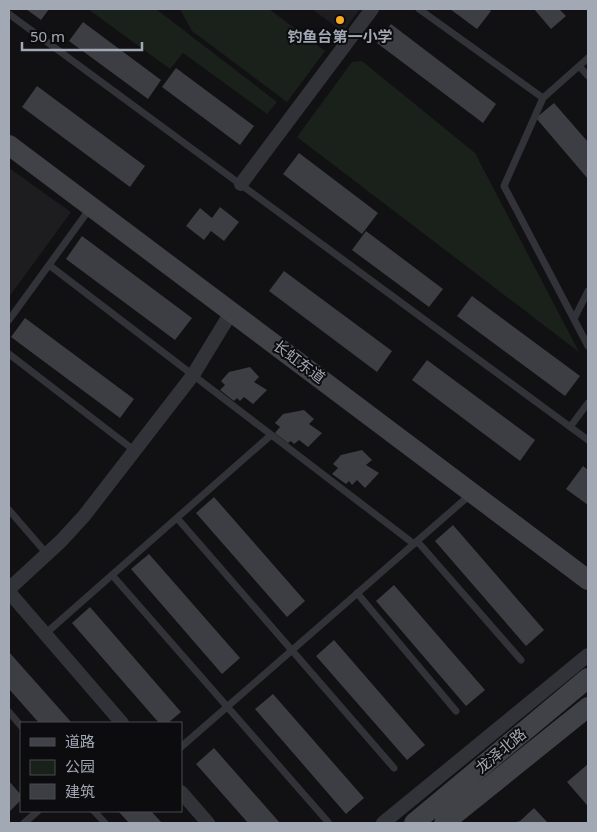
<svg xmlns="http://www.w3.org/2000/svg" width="597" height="832" font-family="'Noto Sans','Noto Sans SC',sans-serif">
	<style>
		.built { fill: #1d1d20 }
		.green { fill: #19211a }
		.building { fill: #3d3e43 }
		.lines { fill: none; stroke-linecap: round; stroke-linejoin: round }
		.lane { stroke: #323338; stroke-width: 7 }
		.street { stroke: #323338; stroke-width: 14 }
		.secondary { stroke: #404248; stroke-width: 20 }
		.poi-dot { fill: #f9aa23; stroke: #0c0c0e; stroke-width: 2 }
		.labels { text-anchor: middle; stroke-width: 4; stroke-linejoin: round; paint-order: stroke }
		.poi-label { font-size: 15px; font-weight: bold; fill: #a2a8b4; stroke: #0c0c0e }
		.street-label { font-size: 15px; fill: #a2a8b4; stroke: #0c0c0e }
	</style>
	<rect width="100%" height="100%" fill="#111113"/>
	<path class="built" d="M 312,9 L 360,9 L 343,32 Z
		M 9,168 L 71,212 L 9,297 Z"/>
	<path class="green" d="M 88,9 L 156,9 L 277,102 L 267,114 L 183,53 L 170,69 Z
		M 180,9 L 269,9 L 325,51 L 287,102 L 192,31 Z
		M 362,61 L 475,153 L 579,352 L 297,137 L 352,62 Z"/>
	<path class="building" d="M 26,9 L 49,9 L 41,20 Z
		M 450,9 L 488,9 L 491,11 L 477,29 Z
		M 534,9 L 559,9 L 566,16 L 551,29 Z
		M 83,22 L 161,80 L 148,99 L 69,41 Z
		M 391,24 L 496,104 L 483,123 L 377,43 Z
		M 176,68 L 254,126 L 240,145 L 162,87 Z
		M 37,86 L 145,166 L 130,187 L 22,107 Z
		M 554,103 L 588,142 L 588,179 L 536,118 Z
		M 299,153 L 378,213 L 362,234 L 283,174 Z
		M 220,207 L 239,222 L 224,241 L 211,231 L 204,240 L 186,226 L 200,208 L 212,218 Z
		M 366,231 L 443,289 L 429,307 L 352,250 Z
		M 82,236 L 192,318 L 175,340 L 66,259 Z
		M 284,271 L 392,351 L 377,372 L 269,291 Z
		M 472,296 L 580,376 L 565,396 L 457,316 Z
		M 25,318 L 134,399 L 120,418 L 11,337 Z
		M 427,360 L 535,440 L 520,461 L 412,380 Z
		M 250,367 L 259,377 L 254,382 L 267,390 L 253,404 L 244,397 L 240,401 L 237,398 L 234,401 L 220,390 L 225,385 L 221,381 L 229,372 Z
		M 304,410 L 314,419 L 309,424 L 322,433 L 308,447 L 299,440 L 294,444 L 291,441 L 288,443 L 275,433 L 280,427 L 275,423 L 283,414 Z
		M 362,450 L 372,460 L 366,465 L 379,473 L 365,488 L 357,480 L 352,485 L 349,481 L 346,484 L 332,474 L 338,468 L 333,464 L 341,455 Z
		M 583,466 L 588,470 L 588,505 L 566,489 Z
		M 214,497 L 305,601 L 287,617 L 196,513 Z
		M 453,525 L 544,630 L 526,646 L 435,541 Z
		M 149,554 L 240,658 L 222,674 L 131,569 Z
		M 394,585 L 485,690 L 466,706 L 376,601 Z
		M 90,607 L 181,712 L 168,723 L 159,723 L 72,623 Z
		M 334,640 L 425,745 L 407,760 L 316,656 Z
		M 9,652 L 72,723 L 39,723 L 9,689 Z
		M 273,694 L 364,798 L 346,814 L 255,709 Z
		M 214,748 L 280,823 L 248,823 L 196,764 Z
		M 588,764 L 588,804 L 587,805 L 567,782 Z
		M 9,781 L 21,795 L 21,800 L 9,812 Z
		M 534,808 L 548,823 L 513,823 L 520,821 Z
		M 118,811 L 151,811 L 162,823 L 129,823 Z"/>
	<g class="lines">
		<path class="lane" d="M 419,9 L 543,98
			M 9,14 L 588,440
			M 588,58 L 543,98 L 504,186 L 588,346
			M 579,66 L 588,76
			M 49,265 L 414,544
			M 574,319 L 588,291
			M 9,320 L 91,207
			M 9,354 L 135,451
			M 570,427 L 588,403
			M 9,510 L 47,554
			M 177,518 L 394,768
			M 417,541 L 521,660
			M 112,575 L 328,822
			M 357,593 L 456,711
			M 45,634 L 271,435
			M 9,712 L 21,726
			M 181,747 L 471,494
			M 94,811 L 105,823
			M 24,823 L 38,811"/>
		<path class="street" d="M 241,184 L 372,9
			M 9,589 L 61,541 L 84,516 L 193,375 L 232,311
			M 9,592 L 122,723
			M 181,792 L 208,823
			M 383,823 L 588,655"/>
		<path class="secondary" d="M 9,145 L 588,580
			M 414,823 L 588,678
			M 444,823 L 588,707"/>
	</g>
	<circle class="poi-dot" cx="340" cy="20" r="5"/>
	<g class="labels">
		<g class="poi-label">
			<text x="340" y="42">钓鱼台第一小学</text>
		</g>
		<g class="street-label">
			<text transform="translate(299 362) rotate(37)" y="5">长虹东道</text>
			<text transform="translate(501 751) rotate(-40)" y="5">龙泽北路</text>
		</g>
	</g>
	<rect width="597" height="832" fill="none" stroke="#a2a8b4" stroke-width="20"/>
	<rect x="20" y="722" width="162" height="90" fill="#0c0c0e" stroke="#484a50"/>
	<rect x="30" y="738" width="25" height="8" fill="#404248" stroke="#484a50"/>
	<text x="65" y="747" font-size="15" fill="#a2a8b4">道路</text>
	<rect x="30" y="760" width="25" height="15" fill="#19211a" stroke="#484a50"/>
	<text x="65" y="772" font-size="15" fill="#a2a8b4">公园</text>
	<rect x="30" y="784" width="25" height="15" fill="#3d3e43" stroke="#484a50"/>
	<text x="65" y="797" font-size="15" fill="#a2a8b4">建筑</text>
	<path d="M22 42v8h120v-8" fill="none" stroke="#a2a8b4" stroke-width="2.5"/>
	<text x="30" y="42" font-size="15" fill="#a2a8b4" stroke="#0c0c0e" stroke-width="4" paint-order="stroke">50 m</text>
</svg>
